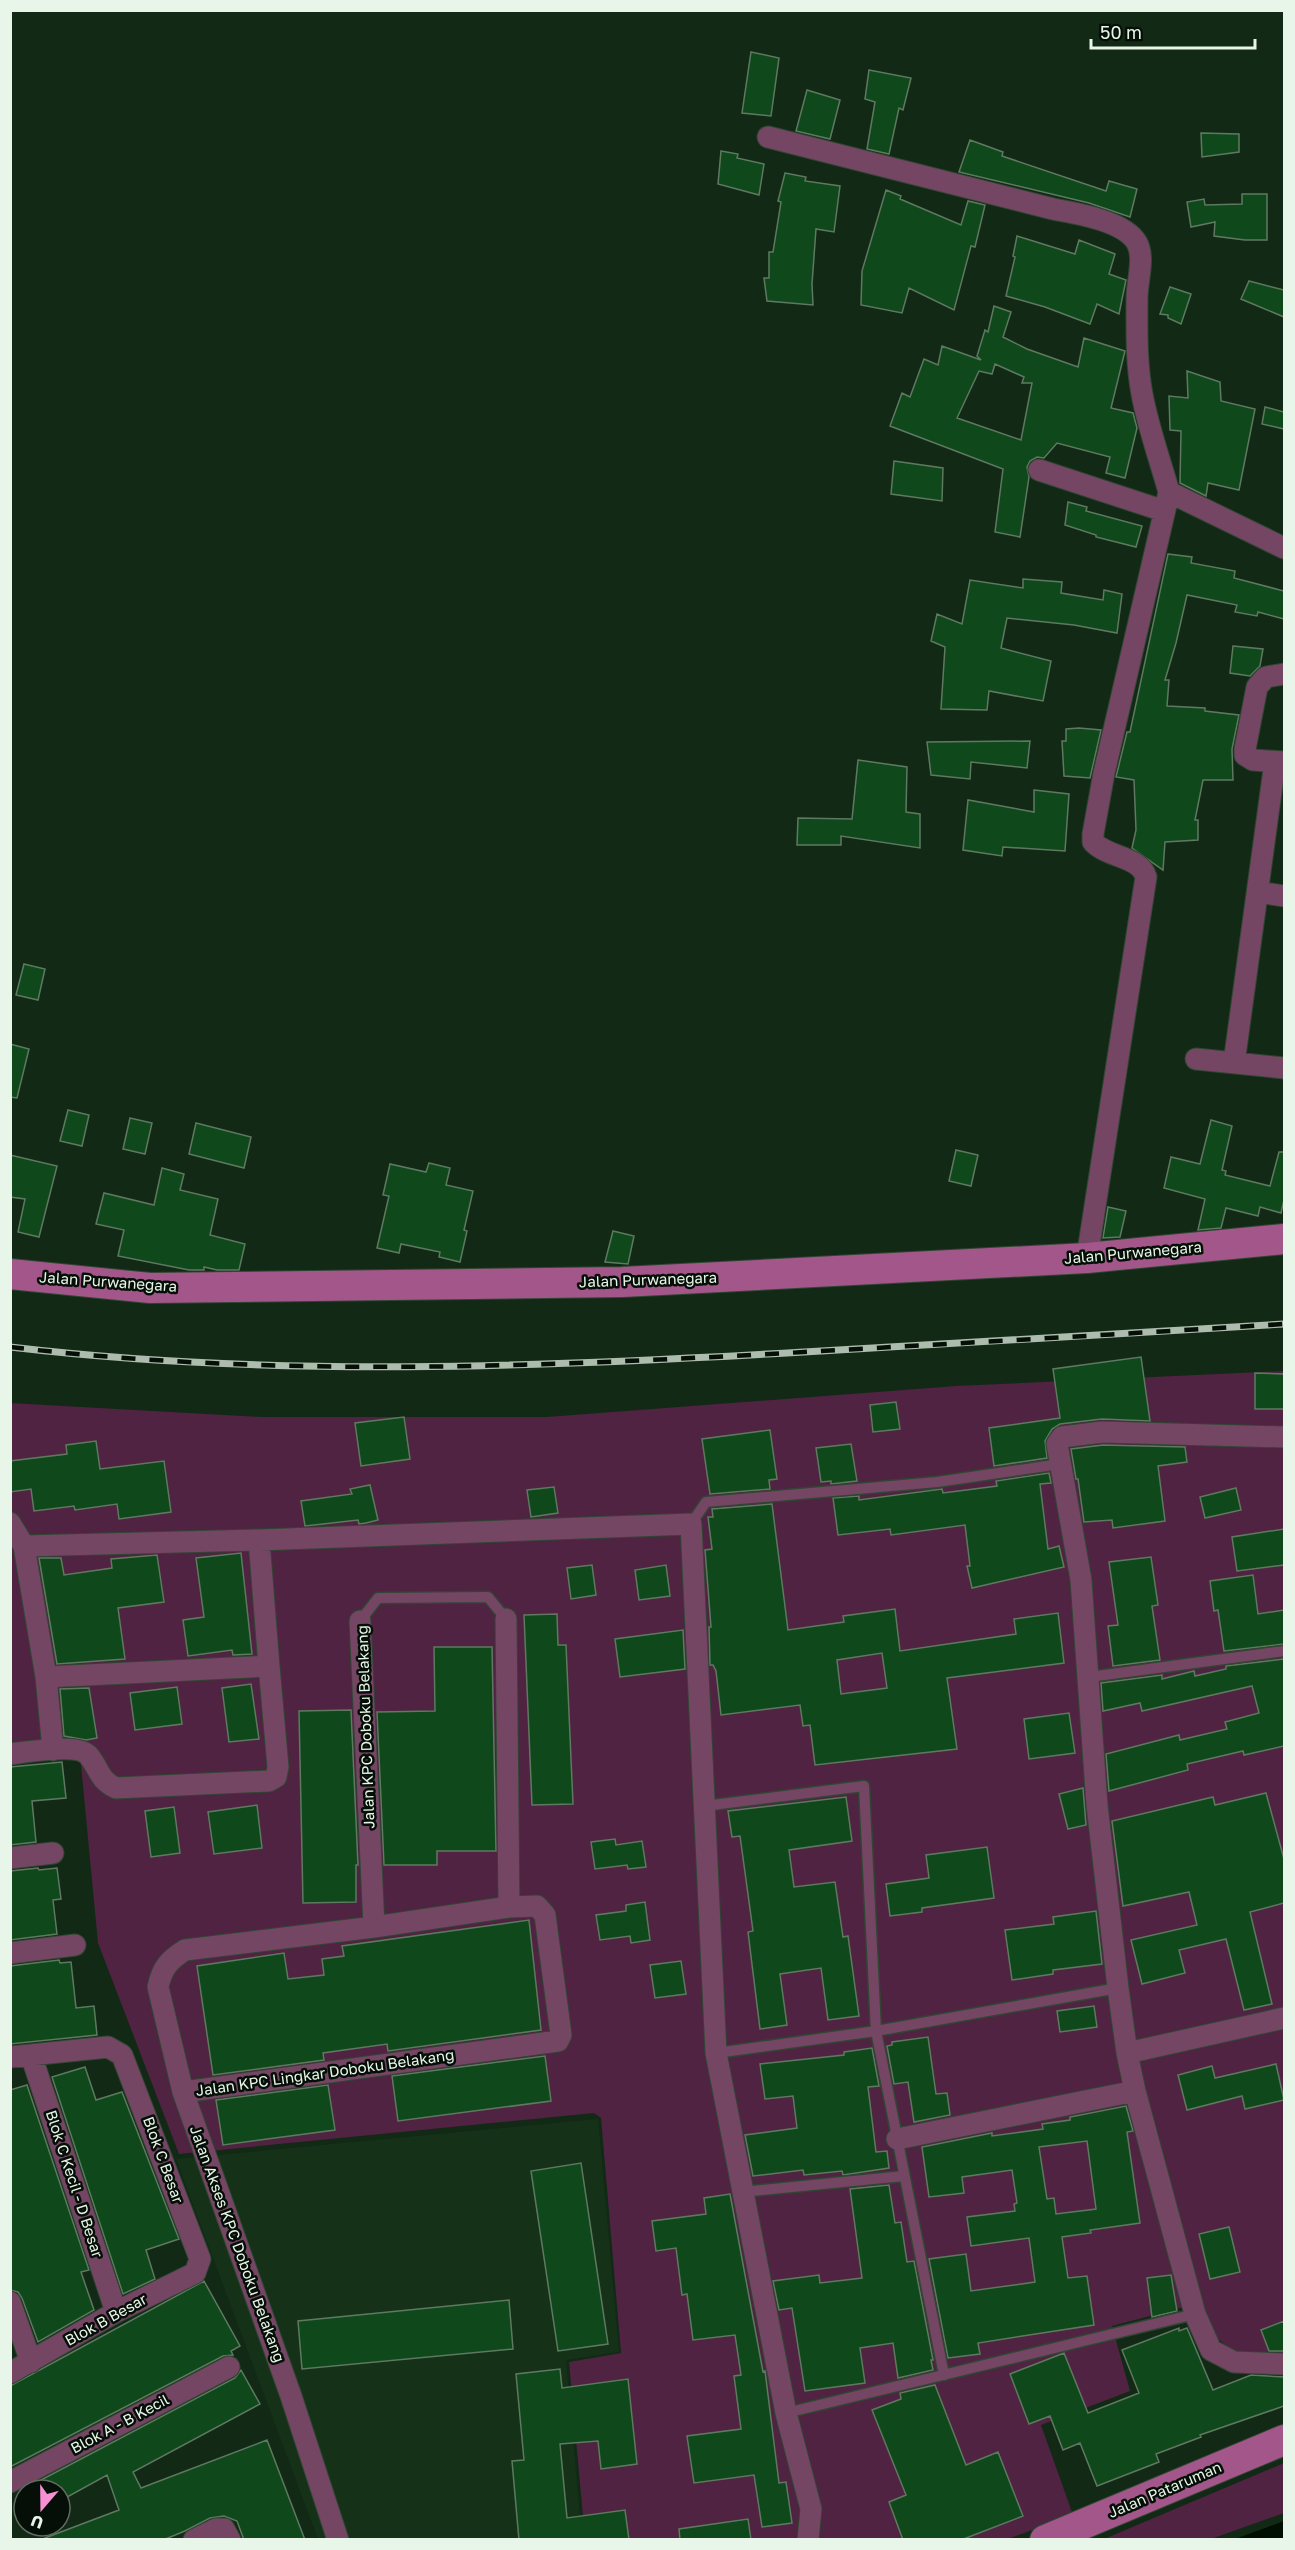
<svg xmlns="http://www.w3.org/2000/svg" width="1295" height="2550" font-family="'Golos Text',sans-serif">
	<style>
		.built { fill: #153219 }
		.green { fill: #4f2341 }
		.water { fill: #000f01 }
		.building { fill: #0f481b; stroke: #5f7961; stroke-width: 1.5; fill-rule: evenodd }
		.lines { fill: none; stroke-linecap: round; stroke-linejoin: round }
		.lane-casing { stroke: #304633; stroke-width: 13 }
		.street-casing { stroke: #304633; stroke-width: 23 }
		.secondary-casing { stroke: #304633; stroke-width: 32 }
		.lane { stroke: #754564; stroke-width: 10 }
		.street { stroke: #754564; stroke-width: 21 }
		.secondary { stroke: #a35689; stroke-width: 30 }
		.rail-casing { stroke: #acbdad; stroke-width: 7 }
		.rail { stroke: #060f07; stroke-width: 4.5; stroke-dasharray: 14; stroke-linecap: butt }
		.labels { text-anchor: middle; stroke-width: 5; stroke-linejoin: round; paint-order: stroke }
		.street-label { font-size: 15px; fill: #e7f6e8; stroke: #060f07 }
	</style>
	<rect width="100%" height="100%" fill="#122915"/>
	<path class="built" d="M 598,2119 L 619,2352 L 566,2360 L 582,2539 L 318,2539 L 176,2159 Z"/>
	<path class="green" d="M 1284,1371 L 1284,2357 L 1237,2354 L 1212,2334 L 1203,2302 L 1112,2326 L 1130,2391 L 1041,2425 L 1073,2515 L 1008,2539 L 585,2539 L 569,2362 L 621,2353 L 601,2118 L 594,2113 L 179,2154 L 98,1943 L 79,1744 L 11,1749 L 10,1403 L 261,1417 L 547,1417 L 956,1386 Z
		M 1284,2463 L 1284,2513 L 1211,2539 L 1104,2539 Z"/>
	<path class="water" d="M 1284,2521 L 1284,2539 L 1235,2539 Z"/>
	<path class="building" d="M 751,52 L 779,58 L 771,116 L 742,113 Z
		M 869,70 L 911,78 L 903,110 L 899,108 L 889,154 L 867,149 L 875,102 L 865,99 Z
		M 807,90 L 840,100 L 830,139 L 796,131 Z
		M 1201,133 L 1239,134 L 1239,152 L 1202,157 Z
		M 970,140 L 1003,152 L 1002,156 L 1106,191 L 1109,181 L 1137,189 L 1130,217 L 1089,203 L 959,172 Z
		M 721,151 L 738,154 L 737,158 L 764,164 L 759,195 L 718,184 Z
		M 785,173 L 806,177 L 805,181 L 840,186 L 834,232 L 816,229 L 812,284 L 813,305 L 767,301 L 764,278 L 769,278 L 769,252 L 773,252 L 781,202 L 778,201 Z
		M 886,190 L 901,196 L 900,199 L 961,225 L 968,201 L 985,205 L 975,247 L 971,246 L 954,310 L 909,288 L 902,313 L 861,305 L 862,271 Z
		M 1242,194 L 1267,194 L 1267,240 L 1245,240 L 1214,236 L 1215,222 L 1191,227 L 1187,202 L 1204,199 L 1205,205 L 1242,204 Z
		M 1017,236 L 1075,254 L 1079,240 L 1115,254 L 1109,274 L 1126,280 L 1119,314 L 1097,304 L 1090,324 L 1045,307 L 1006,296 L 1015,257 L 1013,256 Z
		M 1249,281 L 1284,290 L 1284,317 L 1241,299 Z
		M 1170,287 L 1191,294 L 1181,324 L 1168,318 L 1168,315 L 1160,314 Z
		M 994,306 L 1011,312 L 1003,337 L 1027,349 L 1078,367 L 1084,338 L 1125,351 L 1111,408 L 1133,413 L 1137,428 L 1125,478 L 1106,473 L 1110,457 L 1057,443 L 1044,458 L 1037,457 L 1030,461 L 1027,467 L 1029,477 L 1020,537 L 995,532 L 1003,469 L 890,426 L 902,393 L 910,397 L 924,359 L 938,365 L 942,346 L 981,360 L 977,356 L 985,330 L 988,332 ZM 995,364 L 1024,377 L 1022,383 L 1032,383 L 1021,440 L 957,418 L 979,371 L 992,374 Z
		M 1187,371 L 1220,382 L 1221,401 L 1255,409 L 1239,490 L 1208,483 L 1206,496 L 1180,483 L 1181,431 L 1170,430 L 1169,396 L 1188,398 Z
		M 1265,407 L 1284,412 L 1284,429 L 1262,424 Z
		M 894,461 L 943,468 L 942,501 L 891,494 Z
		M 1068,502 L 1087,507 L 1086,511 L 1142,526 L 1136,547 L 1096,537 L 1096,535 L 1065,525 Z
		M 1168,554 L 1192,557 L 1191,563 L 1235,571 L 1234,578 L 1284,591 L 1284,619 L 1258,612 L 1257,616 L 1235,612 L 1237,605 L 1187,595 L 1176,643 L 1165,680 L 1169,680 L 1167,706 L 1205,708 L 1205,711 L 1239,715 L 1232,749 L 1233,780 L 1203,780 L 1195,820 L 1198,820 L 1198,840 L 1165,842 L 1163,870 L 1132,848 L 1136,830 L 1134,780 L 1116,777 L 1127,732 L 1130,732 Z
		M 1023,579 L 1062,582 L 1061,593 L 1103,600 L 1104,590 L 1122,594 L 1117,633 L 1074,625 L 1007,618 L 1001,648 L 1051,661 L 1043,701 L 989,691 L 987,710 L 941,709 L 945,647 L 931,641 L 937,614 L 962,624 L 970,580 L 1023,588 Z
		M 1233,646 L 1263,649 L 1260,666 L 1250,676 L 1230,673 Z
		M 1079,728 L 1101,730 L 1090,778 L 1064,776 L 1062,741 L 1066,741 L 1066,729 Z
		M 1030,741 L 1027,768 L 971,762 L 970,779 L 931,775 L 927,742 Z
		M 858,760 L 907,767 L 906,812 L 920,814 L 920,848 L 841,836 L 841,845 L 797,845 L 798,818 L 852,819 Z
		M 1034,790 L 1069,794 L 1065,851 L 1003,847 L 1002,856 L 963,850 L 968,800 L 1034,812 Z
		M 24,964 L 45,969 L 38,1000 L 16,995 Z
		M 10,1044 L 29,1049 L 17,1098 L 10,1097 Z
		M 68,1110 L 89,1115 L 82,1146 L 60,1141 Z
		M 130,1118 L 152,1123 L 145,1154 L 123,1149 Z
		M 1211,1120 L 1232,1126 L 1222,1170 L 1226,1171 L 1225,1175 L 1270,1186 L 1279,1152 L 1284,1152 L 1284,1200 L 1281,1213 L 1260,1207 L 1258,1216 L 1226,1208 L 1221,1228 L 1198,1230 L 1205,1199 L 1164,1188 L 1171,1157 L 1200,1164 Z
		M 196,1123 L 251,1137 L 244,1168 L 189,1154 Z
		M 956,1150 L 978,1155 L 971,1186 L 949,1181 Z
		M 10,1155 L 57,1166 L 39,1237 L 18,1232 L 25,1199 L 10,1197 Z
		M 429,1163 L 450,1168 L 446,1185 L 473,1191 L 464,1230 L 467,1231 L 460,1262 L 439,1257 L 440,1252 L 401,1244 L 399,1253 L 377,1248 L 389,1196 L 383,1195 L 390,1164 L 426,1172 Z
		M 162,1168 L 184,1174 L 180,1190 L 218,1199 L 210,1235 L 245,1244 L 239,1270 L 217,1270 L 204,1267 L 204,1270 L 189,1270 L 118,1256 L 124,1230 L 96,1224 L 104,1193 L 154,1205 Z
		M 1108,1207 L 1126,1211 L 1120,1237 L 1103,1238 Z
		M 613,1231 L 634,1236 L 628,1264 L 605,1262 Z
		M 1141,1357 L 1150,1421 L 1102,1419 L 1060,1424 L 1052,1429 L 1045,1441 L 1047,1458 L 994,1466 L 989,1428 L 1060,1418 L 1053,1369 Z
		M 1255,1373 L 1284,1374 L 1284,1409 L 1255,1409 Z
		M 896,1402 L 900,1429 L 873,1432 L 870,1405 Z
		M 404,1417 L 410,1459 L 361,1466 L 355,1423 Z
		M 770,1430 L 777,1479 L 769,1480 L 770,1489 L 710,1494 L 702,1439 Z
		M 96,1441 L 100,1469 L 164,1461 L 171,1512 L 119,1519 L 117,1504 L 75,1510 L 74,1506 L 34,1511 L 31,1489 L 10,1492 L 10,1461 L 67,1454 L 66,1445 Z
		M 851,1444 L 857,1481 L 831,1484 L 831,1481 L 821,1482 L 816,1448 Z
		M 1103,1445 L 1185,1447 L 1187,1462 L 1158,1466 L 1165,1521 L 1113,1528 L 1112,1520 L 1084,1522 L 1078,1479 L 1076,1479 L 1071,1449 Z
		M 1049,1473 L 1051,1483 L 1040,1484 L 1048,1549 L 1059,1546 L 1064,1567 L 972,1588 L 967,1566 L 970,1566 L 965,1525 L 891,1535 L 890,1529 L 838,1535 L 833,1498 L 859,1496 L 859,1500 L 942,1489 L 943,1493 L 997,1486 L 996,1481 Z
		M 370,1485 L 378,1520 L 366,1523 L 359,1524 L 358,1520 L 305,1526 L 301,1501 L 352,1494 L 350,1489 Z
		M 554,1487 L 558,1513 L 531,1517 L 527,1490 Z
		M 1236,1488 L 1241,1510 L 1205,1518 L 1200,1497 Z
		M 772,1504 L 788,1630 L 844,1622 L 843,1616 L 895,1609 L 900,1651 L 1016,1634 L 1014,1619 L 1058,1613 L 1064,1663 L 947,1678 L 957,1749 L 815,1765 L 810,1725 L 803,1726 L 800,1705 L 721,1715 L 716,1671 L 713,1665 L 710,1665 L 709,1627 L 711,1627 L 705,1550 L 712,1549 L 708,1517 L 713,1517 L 712,1509 ZM 882,1653 L 887,1688 L 841,1694 L 837,1660 Z
		M 1284,1529 L 1284,1565 L 1237,1571 L 1232,1537 Z
		M 241,1553 L 252,1654 L 233,1655 L 232,1650 L 188,1656 L 183,1620 L 204,1617 L 196,1558 Z
		M 157,1555 L 164,1602 L 118,1608 L 125,1659 L 57,1664 L 39,1558 L 61,1558 L 64,1575 L 112,1568 L 111,1559 Z
		M 1151,1557 L 1158,1605 L 1152,1606 L 1160,1660 L 1113,1666 L 1108,1626 L 1118,1625 L 1109,1562 Z
		M 592,1565 L 596,1595 L 571,1599 L 567,1568 Z
		M 666,1565 L 670,1596 L 639,1600 L 635,1570 Z
		M 1253,1575 L 1258,1614 L 1284,1610 L 1284,1644 L 1224,1651 L 1218,1610 L 1214,1611 L 1210,1581 Z
		M 557,1614 L 558,1645 L 566,1645 L 573,1804 L 532,1805 L 524,1615 Z
		M 683,1630 L 685,1669 L 620,1677 L 615,1639 Z
		M 434,1647 L 492,1647 L 496,1851 L 437,1851 L 437,1865 L 384,1865 L 377,1712 L 435,1711 Z
		M 1284,1659 L 1284,1746 L 1244,1755 L 1243,1751 L 1187,1764 L 1188,1770 L 1109,1791 L 1106,1754 L 1179,1735 L 1180,1740 L 1227,1729 L 1225,1722 L 1259,1713 L 1252,1686 L 1142,1711 L 1140,1703 L 1103,1711 L 1101,1683 L 1162,1675 L 1162,1679 L 1194,1671 L 1195,1676 L 1226,1669 L 1226,1666 Z
		M 251,1684 L 259,1739 L 229,1742 L 222,1688 Z
		M 177,1687 L 182,1724 L 135,1730 L 130,1693 Z
		M 89,1688 L 97,1738 L 86,1740 L 64,1736 L 60,1689 Z
		M 351,1710 L 358,1865 L 356,1865 L 356,1902 L 303,1903 L 299,1711 Z
		M 1069,1713 L 1075,1753 L 1029,1759 L 1024,1719 Z
		M 62,1762 L 66,1798 L 32,1801 L 36,1842 L 10,1845 L 10,1767 Z
		M 1083,1788 L 1086,1825 L 1068,1829 L 1059,1794 Z
		M 1266,1793 L 1284,1859 L 1284,1903 L 1250,1912 L 1272,2004 L 1244,2010 L 1226,1939 L 1179,1950 L 1185,1973 L 1142,1984 L 1131,1940 L 1197,1925 L 1189,1892 L 1123,1906 L 1112,1821 L 1213,1797 L 1215,1805 Z
		M 846,1797 L 852,1841 L 789,1850 L 794,1887 L 835,1882 L 843,1937 L 848,1936 L 859,2016 L 828,2020 L 821,1968 L 780,1974 L 787,2025 L 760,2029 L 748,1932 L 753,1931 L 740,1836 L 732,1837 L 728,1811 Z
		M 257,1805 L 262,1848 L 214,1854 L 208,1812 Z
		M 174,1807 L 180,1853 L 151,1857 L 145,1811 Z
		M 615,1839 L 616,1845 L 642,1841 L 646,1867 L 628,1869 L 627,1865 L 595,1869 L 591,1842 Z
		M 987,1847 L 994,1898 L 922,1908 L 922,1912 L 890,1916 L 886,1884 L 929,1878 L 926,1855 Z
		M 38,1868 L 39,1870 L 57,1868 L 61,1899 L 53,1900 L 57,1934 L 10,1940 L 10,1871 Z
		M 645,1902 L 650,1940 L 631,1943 L 630,1936 L 600,1940 L 596,1915 L 626,1911 L 626,1905 Z
		M 1096,1911 L 1102,1964 L 1053,1970 L 1053,1974 L 1012,1980 L 1005,1930 L 1054,1924 L 1053,1917 Z
		M 529,1920 L 541,2030 L 388,2051 L 387,2044 L 323,2053 L 324,2060 L 213,2075 L 197,1966 L 284,1953 L 288,1979 L 324,1975 L 322,1959 L 344,1956 L 342,1946 Z
		M 59,1960 L 60,1963 L 71,1962 L 76,2008 L 94,2006 L 97,2035 L 10,2044 L 10,1966 Z
		M 681,1961 L 686,1994 L 655,1998 L 650,1965 Z
		M 1094,2006 L 1097,2027 L 1060,2032 L 1057,2011 Z
		M 928,2037 L 936,2094 L 947,2093 L 950,2115 L 914,2122 L 908,2082 L 894,2084 L 887,2046 L 892,2045 L 892,2042 Z
		M 872,2048 L 879,2086 L 868,2087 L 876,2152 L 887,2151 L 889,2168 L 843,2175 L 842,2171 L 804,2175 L 803,2170 L 753,2176 L 745,2135 L 797,2128 L 793,2096 L 765,2099 L 760,2064 L 844,2055 L 844,2052 Z
		M 545,2056 L 551,2101 L 398,2121 L 392,2076 Z
		M 1276,2064 L 1284,2100 L 1245,2109 L 1242,2096 L 1187,2110 L 1178,2075 L 1212,2066 L 1215,2078 Z
		M 85,2067 L 96,2100 L 122,2092 L 179,2239 L 146,2250 L 155,2279 L 123,2294 L 52,2077 Z
		M 27,2085 L 89,2270 L 81,2272 L 94,2310 L 38,2342 L 22,2298 L 18,2292 L 10,2290 L 10,2090 Z
		M 328,2085 L 335,2130 L 223,2145 L 216,2100 Z
		M 1126,2106 L 1133,2131 L 1127,2132 L 1140,2223 L 1090,2230 L 1091,2233 L 1062,2237 L 1068,2278 L 1087,2276 L 1094,2325 L 978,2343 L 980,2354 L 948,2358 L 929,2259 L 966,2254 L 971,2291 L 1035,2282 L 1029,2238 L 971,2246 L 967,2217 L 1015,2211 L 1014,2204 L 1017,2203 L 1012,2170 L 962,2177 L 964,2193 L 929,2197 L 922,2147 L 992,2133 L 992,2136 L 1043,2129 L 1042,2124 L 1070,2120 L 1070,2117 ZM 1087,2141 L 1096,2209 L 1056,2214 L 1054,2198 L 1047,2199 L 1039,2147 Z
		M 581,2163 L 608,2344 L 558,2351 L 531,2171 Z
		M 889,2185 L 895,2223 L 901,2222 L 907,2262 L 914,2261 L 933,2360 L 931,2360 L 933,2370 L 898,2378 L 893,2343 L 860,2348 L 865,2383 L 805,2391 L 792,2308 L 779,2310 L 773,2281 L 819,2275 L 820,2283 L 862,2278 L 850,2189 Z
		M 730,2194 L 763,2372 L 765,2371 L 779,2483 L 786,2482 L 792,2523 L 762,2527 L 754,2475 L 694,2483 L 687,2436 L 741,2429 L 734,2376 L 741,2375 L 735,2335 L 693,2340 L 687,2294 L 682,2295 L 676,2248 L 656,2251 L 652,2221 L 706,2214 L 704,2198 Z
		M 1229,2227 L 1240,2272 L 1210,2279 L 1199,2234 Z
		M 1171,2275 L 1177,2311 L 1152,2317 L 1147,2278 Z
		M 204,2281 L 240,2346 L 231,2351 L 233,2355 L 223,2356 L 10,2467 L 10,2386 Z
		M 509,2300 L 513,2349 L 302,2369 L 298,2321 Z
		M 1284,2321 L 1284,2351 L 1269,2351 L 1261,2330 Z
		M 1179,2328 L 1179,2331 L 1187,2328 L 1213,2390 L 1251,2375 L 1284,2377 L 1284,2406 L 1200,2435 L 1201,2437 L 1156,2454 L 1159,2462 L 1097,2486 L 1080,2443 L 1063,2450 L 1050,2416 L 1029,2424 L 1010,2374 L 1064,2353 L 1088,2413 L 1139,2393 L 1122,2350 Z
		M 560,2369 L 562,2388 L 628,2379 L 637,2464 L 601,2469 L 598,2441 L 560,2444 L 567,2518 L 625,2510 L 629,2540 L 519,2540 L 512,2461 L 524,2460 L 516,2374 Z
		M 241,2370 L 260,2404 L 133,2472 L 141,2488 L 267,2440 L 305,2540 L 244,2540 L 237,2521 L 224,2516 L 210,2518 L 185,2531 L 163,2540 L 46,2540 L 45,2538 L 119,2510 L 107,2475 L 60,2501 L 60,2490 L 22,2490 L 235,2378 Z
		M 935,2385 L 966,2465 L 998,2452 L 1023,2516 L 961,2540 L 903,2540 L 889,2502 L 906,2495 L 872,2410 L 901,2399 L 900,2393 Z
		M 748,2519 L 751,2540 L 680,2540 L 679,2529 Z"/>
	<g class="lines">
		<g class="lane-casing">
			<path id="lane" d="M 691,1524 L 706,1502 L 937,1482 L 1060,1464
				M 360,1621 L 378,1598 L 488,1597 L 506,1619
				M 1089,1677 L 1284,1651
				M 704,1806 L 864,1786 L 876,2031 L 944,2375
				M 716,2053 L 876,2031 L 1118,1988
				M 742,2192 L 904,2176
				M 786,2413 L 1195,2314"/>
		</g>
		<g class="street-casing">
			<path id="street" d="M 768,137 L 1053,209 C 1076,213 1125,221 1137,243 C 1145,258 1137,281 1137,298 C 1137,330 1136,362 1142,394 C 1148,427 1160,460 1169,492
				M 1039,470 L 1164,511
				M 1284,674 L 1266,677 L 1257,687 L 1245,749 L 1245,755 L 1253,760 L 1284,762
				M 1258,892 L 1284,896
				M 1196,1059 L 1284,1068
				M 1234,1063 L 1275,762
				M 1087,1258 L 1146,877 C 1140,856 1108,858 1093,842 L 1093,834 L 1104,773 L 1169,492 L 1284,548
				M 1284,1437 L 1102,1432 L 1062,1437 L 1057,1444 L 1081,1580 L 1097,1805 L 1118,1988 L 1127,2053 L 1135,2091 L 1195,2314 L 1211,2350 L 1234,2362 L 1284,2364
				M 10,1523 L 24,1546 L 259,1540 L 691,1524 L 716,2053 L 786,2413 L 811,2509 L 808,2540
				M 24,1546 L 46,1677 L 269,1666 L 259,1540
				M 506,1619 L 509,1907
				M 360,1621 L 374,1927
				M 46,1677 L 53,1750
				M 10,1754 C 27,1752 79,1743 89,1756 C 100,1770 99,1780 116,1788 L 269,1781 L 276,1777 L 278,1767 L 269,1666
				M 10,1858 L 53,1853
				M 537,1906 L 545,1915 L 561,2035 L 558,2041 L 183,2092 L 158,1987 C 162,1968 169,1960 185,1950 L 374,1927 L 509,1907 Z
				M 10,1953 L 75,1945
				M 1127,2053 L 1284,2018
				M 31,2055 L 116,2312
				M 10,2057 L 108,2047 L 122,2055 L 200,2259 L 195,2273 L 116,2312 L 10,2373
				M 183,2092 L 291,2396 L 338,2540
				M 897,2139 L 1135,2091
				M 10,2302 L 31,2362
				M 10,2482 L 229,2367
				M 194,2540 L 216,2529 L 224,2529 L 230,2540"/>
		</g>
		<g class="secondary-casing">
			<path id="secondary" d="M 10,1274 L 150,1288 L 622,1282 L 1087,1258 L 1284,1239
				M 1045,2540 L 1284,2440"/>
		</g>
		<use href="#lane" class="lane"/>
		<use href="#street" class="street"/>
		<use href="#secondary" class="secondary"/>
		<g class="rail-casing">
			<path id="rail" d="M 10,1347 C 274,1378 540,1367 804,1352 C 964,1343 1124,1334 1284,1324"/>
		</g>
		<use href="#rail" class="rail"/>
	</g>
	<g class="labels">
		<g class="street-label">
			<text transform="translate(1133 1253) rotate(-5)" y="5">Jalan Purwanegara</text>
			<text transform="translate(648 1280) rotate(-2)" y="5">Jalan Purwanegara</text>
			<text transform="translate(108 1282) rotate(4)" y="5">Jalan Purwanegara</text>
			<text transform="translate(366 1727) rotate(-92)" y="5">Jalan KPC Doboku Belakang</text>
			<text transform="translate(325 2073) rotate(-8)" y="5">Jalan KPC Lingkar Doboku Belakang</text>
			<text transform="translate(163 2160) rotate(70)" y="5">Blok C Besar</text>
			<text transform="translate(74 2184) rotate(72)" y="5">Blok C Kecil - D Besar</text>
			<text transform="translate(237 2244) rotate(70)" y="5">Jalan Akses KPC Doboku Belakang</text>
			<text transform="translate(106 2320) rotate(-29)" y="5">Blok B Besar</text>
			<text transform="translate(120 2424) rotate(-28)" y="5">Blok A - B Kecil</text>
			<text transform="translate(1165 2490) rotate(-23)" y="5">Jalan Pataruman</text>
		</g>
	</g>
	<rect width="1295" height="2550" fill="none" stroke="#e7f6e8" stroke-width="24"/>
	<g transform="translate(42 2508) rotate(200)"><circle r="28" fill="#060f07" stroke="#606b61" stroke-width="1.5"/>
	<path d="M0-4.5L10 22L0 15L-10 22Z" fill="#f591d2"/>
	<text y="-9" font-size="16" font-weight="bold" text-anchor="middle" fill="#e7f6e8">U</text>
	</g>
	<path d="M1091 39v9h164v-9" fill="none" stroke="#e7f6e8" stroke-width="3"/>
	<text x="1100" y="39" font-size="18" fill="#e7f6e8" stroke="#060f07" stroke-width="4.5" paint-order="stroke">50 m</text>
</svg>
